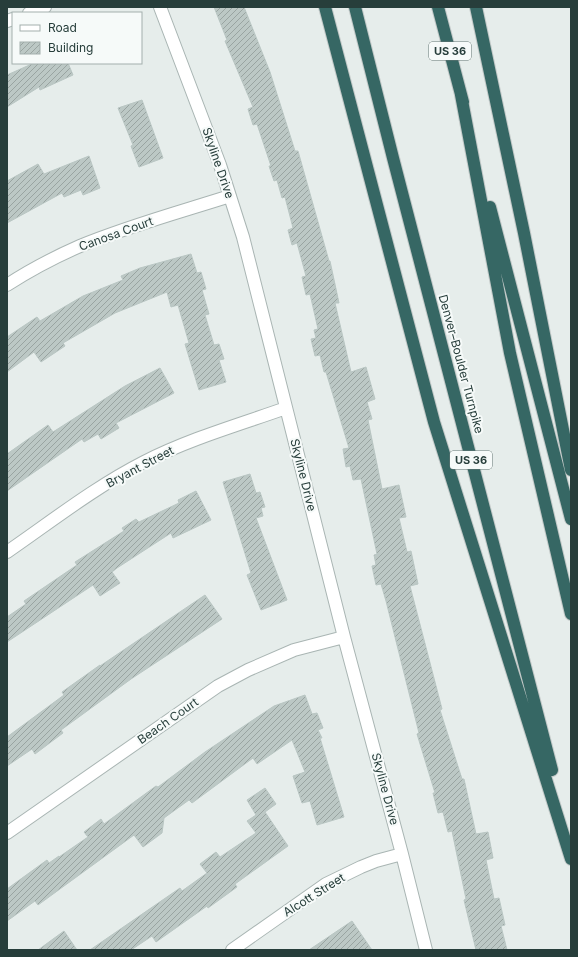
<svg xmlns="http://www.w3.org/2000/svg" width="578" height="957" font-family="Inter,sans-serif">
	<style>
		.building { fill: url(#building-hatch); stroke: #b9c6c3 }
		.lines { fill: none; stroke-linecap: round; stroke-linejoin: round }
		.street-casing { stroke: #a9b5b3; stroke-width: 14 }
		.highway-casing { stroke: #c3c9c8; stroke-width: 14 }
		.street { stroke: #fff; stroke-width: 12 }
		.highway { stroke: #366764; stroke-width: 12 }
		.labels { text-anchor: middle; stroke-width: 4; stroke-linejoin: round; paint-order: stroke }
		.shield { fill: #f6faf9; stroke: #657674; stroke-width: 1 }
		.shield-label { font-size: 11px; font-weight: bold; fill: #273e3b }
		.street-label { font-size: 12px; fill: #273e3b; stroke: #f6faf9 }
	</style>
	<defs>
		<pattern id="building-hatch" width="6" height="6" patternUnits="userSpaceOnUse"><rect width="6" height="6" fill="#bcc8c5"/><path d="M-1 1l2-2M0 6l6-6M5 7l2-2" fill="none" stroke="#99a4a1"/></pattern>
	</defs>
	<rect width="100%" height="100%" fill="#e6edeb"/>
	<path class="building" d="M 214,7 L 244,7 L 270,72 L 295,151 L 298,151 L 329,261 L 330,261 L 339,303 L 335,303 L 351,372 L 366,367 L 375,399 L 367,402 L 372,419 L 368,420 L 382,489 L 399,485 L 406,517 L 399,518 L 407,552 L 411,551 L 418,584 L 410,586 L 442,709 L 440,710 L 462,779 L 464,779 L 476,834 L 488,832 L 493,858 L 486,860 L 494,899 L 499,898 L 505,925 L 501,926 L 507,950 L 476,950 L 464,900 L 466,899 L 452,831 L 448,832 L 443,812 L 438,813 L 433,793 L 435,793 L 417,734 L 419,733 L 386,601 L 381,584 L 376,585 L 372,566 L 376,565 L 374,555 L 377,554 L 361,479 L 353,480 L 350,466 L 346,467 L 343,449 L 349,448 L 326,372 L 324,372 L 320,355 L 315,356 L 311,339 L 316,338 L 314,330 L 318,329 L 310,294 L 306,295 L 302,277 L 306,276 L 297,243 L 292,245 L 288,230 L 293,228 L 285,197 L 282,198 L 277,180 L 274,181 L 269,166 L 271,166 L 257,124 L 253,125 L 248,109 L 253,107 L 225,41 L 227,40 Z
		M 34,63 L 68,63 L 73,75 L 40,90 L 39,87 L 7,107 L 7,75 Z
		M 142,100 L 163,158 L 139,167 L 131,146 L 133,145 L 118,108 Z
		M 89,156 L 100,188 L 83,195 L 81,190 L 64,197 L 62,193 L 7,223 L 7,181 L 38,164 L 44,174 Z
		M 191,254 L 197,273 L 201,272 L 206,289 L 202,290 L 209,314 L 205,315 L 214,345 L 219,344 L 224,359 L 219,360 L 226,382 L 199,390 L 185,344 L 189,343 L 178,305 L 171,307 L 167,292 L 115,313 L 63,343 L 65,346 L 41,362 L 34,352 L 7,372 L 7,337 L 37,317 L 40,321 L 83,296 L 123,280 L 121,276 L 140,268 Z
		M 160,368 L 174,393 L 116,423 L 119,428 L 101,439 L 98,434 L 84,442 L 82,439 L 7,491 L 7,454 L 48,425 L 53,432 L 125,386 Z
		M 250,474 L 256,493 L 260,492 L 265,507 L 261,508 L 263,516 L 256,518 L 287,600 L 261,610 L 247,575 L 251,573 L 223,482 Z
		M 196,491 L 211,520 L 173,538 L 171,533 L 117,568 L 112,572 L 120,583 L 100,596 L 93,585 L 7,642 L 7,617 L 26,604 L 24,601 L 77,565 L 75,562 L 124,531 L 122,528 L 136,519 L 139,522 L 179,503 L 178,500 Z
		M 205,595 L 222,619 L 131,679 L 61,730 L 63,733 L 35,754 L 32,749 L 7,766 L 7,737 L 64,695 L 62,692 L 100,665 L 100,666 Z
		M 305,695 L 312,714 L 317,713 L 323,728 L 318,730 L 322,738 L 320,738 L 344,817 L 317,825 L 310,801 L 302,803 L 293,776 L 305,772 L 292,740 L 257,764 L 253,758 L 192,803 L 189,800 L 164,818 L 162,833 L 143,847 L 134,835 L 38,905 L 35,901 L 7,921 L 7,889 L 47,860 L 49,863 L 59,856 L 59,857 L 88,837 L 84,832 L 101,819 L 104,824 L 156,786 L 158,787 L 205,752 L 274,706 Z
		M 265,788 L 276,804 L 265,812 L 288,846 L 235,884 L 237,887 L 208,908 L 207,906 L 156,942 L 152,936 L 131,950 L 90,950 L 180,888 L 182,891 L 207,873 L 200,864 L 216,852 L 220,857 L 256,833 L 247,821 L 256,815 L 247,800 Z
		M 352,921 L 372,950 L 309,950 Z
		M 64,931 L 77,950 L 38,950 Z"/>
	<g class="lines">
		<g class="street-casing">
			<path id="street" d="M 160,7 L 220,165 L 243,237 L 344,637 L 402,854 L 426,950
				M 29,13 L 45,7
				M 7,21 L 13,19
				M 7,285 C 30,270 55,257 80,246 C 128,226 180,212 230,196
				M 7,552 C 52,521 95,487 144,462 C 189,439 238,425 286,408
				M 7,833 L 218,686 L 248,670 L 294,650 L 344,637
				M 232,950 L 326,884 L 361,867 L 376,861 L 402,854"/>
		</g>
		<g class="highway-casing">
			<path id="highway" d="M 325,7 L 434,422 L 571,859
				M 355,7 L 393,158 L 552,770
				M 438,7 L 463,102
				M 476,7 L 524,233 L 571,470
				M 461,95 L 510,353 L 571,614
				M 490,207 L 571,519"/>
		</g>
		<use href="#street" class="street"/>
		<use href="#highway" class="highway"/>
	</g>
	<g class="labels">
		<g class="shield">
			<rect x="429" y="42" width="42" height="18" rx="3"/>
			<rect x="450" y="451" width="42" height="18" rx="3"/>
		</g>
		<g class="shield-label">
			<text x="450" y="55">US 36</text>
			<text x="471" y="464">US 36</text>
		</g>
		<g class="street-label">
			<text transform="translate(218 163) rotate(71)" y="4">Skyline Drive</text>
			<text transform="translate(116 234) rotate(-20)" y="4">Canosa Court</text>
			<text transform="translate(461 364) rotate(75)" y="4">Denver–Boulder Turnpike</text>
			<text transform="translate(140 467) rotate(-28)" y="4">Bryant Street</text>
			<text transform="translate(303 475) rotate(76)" y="4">Skyline Drive</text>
			<text transform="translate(168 721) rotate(-35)" y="4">Beach Court</text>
			<text transform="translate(385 789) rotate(75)" y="4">Skyline Drive</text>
			<text transform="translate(314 895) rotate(-32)" y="4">Alcott Street</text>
		</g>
	</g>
	<rect width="578" height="957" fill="none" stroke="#273e3b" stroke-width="16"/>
	<rect x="12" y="12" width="130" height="52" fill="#f6faf9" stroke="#a3afad"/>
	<rect x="20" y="25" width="20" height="6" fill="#ffffff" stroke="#a3afad"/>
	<text x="48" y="32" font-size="12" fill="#273e3b">Road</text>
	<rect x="20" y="42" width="20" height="12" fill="url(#building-hatch)" stroke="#a3afad"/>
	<text x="48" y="52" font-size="12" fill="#273e3b">Building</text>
</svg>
